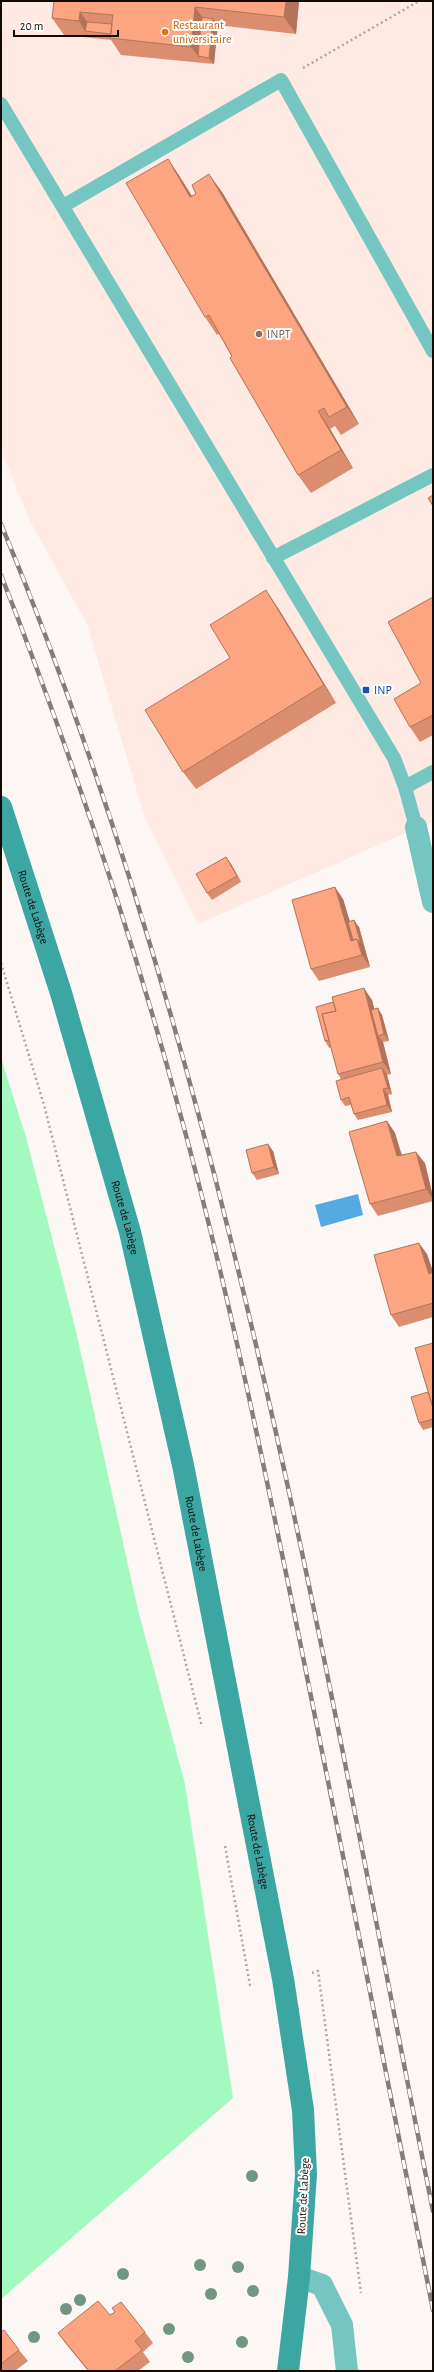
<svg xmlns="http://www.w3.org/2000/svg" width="434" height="2372" font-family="'Alegreya Sans',sans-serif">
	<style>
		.education { fill: #fee9e3 }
		.green { fill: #a3f9bf }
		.water { fill: #54a9e1 }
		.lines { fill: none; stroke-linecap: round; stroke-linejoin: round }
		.path { stroke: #aca7a4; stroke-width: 2.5; stroke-dasharray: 2 3; stroke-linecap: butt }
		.lane { stroke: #75c5c0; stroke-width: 14 }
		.street { stroke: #75c5c0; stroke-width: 22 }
		.secondary { stroke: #3ca6a2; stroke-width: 22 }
		.rail-casing { stroke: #837d7a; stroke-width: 4.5 }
		.rail { stroke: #fff; stroke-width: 3; stroke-dasharray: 9; stroke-linecap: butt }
		.tree { fill: #719682 }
		.wall { fill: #da8e6f }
		.shaded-wall { fill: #b1745a }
		.building { fill: #fda581; stroke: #b1745a }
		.food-dot { fill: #e8710a; stroke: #fff; stroke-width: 1.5 }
		.education-dot { fill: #8d6e63; stroke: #fff; stroke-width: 1.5 }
		.transit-dot { fill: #1a4fb4; stroke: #fff; stroke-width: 1.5 }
		.labels { text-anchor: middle; stroke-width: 4; stroke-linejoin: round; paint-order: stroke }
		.food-label { font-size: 12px; fill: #c56008; stroke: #fff; text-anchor: start }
		.education-label { font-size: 12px; fill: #785e54; stroke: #fff; text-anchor: start }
		.transit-label { font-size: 12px; fill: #164399; stroke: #fff; text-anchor: start }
		.street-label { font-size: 12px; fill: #110a07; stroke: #fff }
	</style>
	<rect width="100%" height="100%" fill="#fcf7f5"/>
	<path class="education" d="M 1,1 L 433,1 L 433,821 L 198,924 L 145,818 L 87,624 L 30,521 L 1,450 Z"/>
	<path class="green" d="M 1,1058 L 26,1137 L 76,1331 L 138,1610 L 185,1784 L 233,2098 L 1,2299 Z"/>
	<path class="water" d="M 358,1194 L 363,1215 L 321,1227 L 315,1205 Z"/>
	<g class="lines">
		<path class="path" d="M 303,68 L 419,1
			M 1,963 L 44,1105 L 202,1727
			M 225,1846 L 250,1985 L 254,1984
			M 312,1973 L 318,1971 L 361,2293"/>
		<path class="lane" d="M 1,104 L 394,758 L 405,787 L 416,827
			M 63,206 L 281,80 L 433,351
			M 273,558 L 433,475
			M 405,787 L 433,772"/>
		<path class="street" d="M 416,827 L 433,902
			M 299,2277 L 322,2285 L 342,2325 L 347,2371"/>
		<path class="secondary" id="s1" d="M 1,807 L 61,993 L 130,1232 L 183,1465 L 283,1979 L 303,2110 L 306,2174 L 299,2277 L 288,2371"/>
		<g class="rail-casing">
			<path id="rail" d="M 1,524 C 226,1063 319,1642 433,2211
				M 1,575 C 70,751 131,930 180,1113 C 226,1281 261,1451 296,1622 C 343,1851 387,2081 433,2310"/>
		</g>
		<use href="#rail" class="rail"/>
	</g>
	<g class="tree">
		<circle cx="252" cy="2176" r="6"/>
		<circle cx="200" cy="2265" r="6"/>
		<circle cx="238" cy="2267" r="6"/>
		<circle cx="123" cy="2274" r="6"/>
		<circle cx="253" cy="2291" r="6"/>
		<circle cx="211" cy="2294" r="6"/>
		<circle cx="80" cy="2300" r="6"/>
		<circle cx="66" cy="2309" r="6"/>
		<circle cx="169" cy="2329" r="6"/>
		<circle cx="34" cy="2337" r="6"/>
		<circle cx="242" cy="2342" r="6"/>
		<circle cx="188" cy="2357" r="6"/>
	</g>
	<path class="wall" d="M 54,1 L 299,1 L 296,34 L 217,25 L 214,64 L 121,55 L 111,40 L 64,35 L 52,18 Z
		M 168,159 L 180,177 L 192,196 L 222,192 L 359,424 L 341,435 L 335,426 L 330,429 L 353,468 L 311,493 L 298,475 L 219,334 L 217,335 L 205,317 Z
		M 433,597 L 433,735 L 420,742 L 410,727 L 421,683 Z
		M 278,608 L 336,703 L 196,789 L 183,772 L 230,658 Z
		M 226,857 L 231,864 L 241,882 L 212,900 L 207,893 Z
		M 343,899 L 350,922 L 359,927 L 370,967 L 319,981 L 311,969 Z
		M 372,1000 L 374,1009 L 382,1015 L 389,1041 L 383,1042 L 391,1074 L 387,1075 L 392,1094 L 388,1095 L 392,1112 L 358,1120 L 354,1114 L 351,1105 L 345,1106 L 341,1100 L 341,1079 L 338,1074 L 331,1047 L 329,1048 L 325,1041 Z
		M 387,1121 L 395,1133 L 402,1155 L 425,1163 L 433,1197 L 433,1201 L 378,1216 L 370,1204 Z
		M 273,1151 L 279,1174 L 257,1180 L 252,1173 Z
		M 427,1254 L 433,1272 L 433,1317 L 399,1327 L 391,1315 Z
		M 433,1343 L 433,1427 L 423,1430 L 419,1423 L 428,1392 Z
		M 112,2308 L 145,2332 L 153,2343 L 143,2352 L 150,2362 L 138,2371 L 88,2371 L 66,2344 L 58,2333 L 110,2315 L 115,2312 Z
		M 1,2332 L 19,2350 L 28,2361 L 15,2371 L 1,2371 Z"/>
	<path class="shaded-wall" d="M 286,1 L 299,1 L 296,34 L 284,17 Z
		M 195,7 L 207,24 L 198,56 L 191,47 Z
		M 80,12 L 92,28 L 85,31 L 79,21 Z
		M 213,19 L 218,25 L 214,64 L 209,58 Z
		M 168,159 L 180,177 L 203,215 L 190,197 Z
		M 209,174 L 222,192 L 359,424 L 347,407 Z
		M 318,411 L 330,429 L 353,468 L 341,450 Z
		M 266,590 L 278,608 L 336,703 L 324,685 Z
		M 226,857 L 231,864 L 241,882 L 237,876 Z
		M 335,887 L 343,899 L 357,945 L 351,941 Z
		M 354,920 L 359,927 L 370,967 L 362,955 L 357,939 Z
		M 364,988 L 372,1000 L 381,1035 L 378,1036 L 383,1042 L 391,1074 L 383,1062 Z
		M 378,1008 L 382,1015 L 389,1041 L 384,1034 Z
		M 382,1068 L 387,1075 L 392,1094 L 388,1088 Z
		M 383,1089 L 388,1095 L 392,1112 L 387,1105 Z
		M 387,1121 L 395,1133 L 405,1168 L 397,1156 Z
		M 268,1144 L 273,1151 L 279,1174 L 274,1167 Z
		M 416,1152 L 425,1163 L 433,1197 L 433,1199 L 426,1189 Z
		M 419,1243 L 427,1254 L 433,1272 L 433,1279 L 429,1274 Z"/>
	<path class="building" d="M 54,1 L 286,1 L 284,17 L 195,7 L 191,47 L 110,38 L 113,15 L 80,12 L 79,21 L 52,18 Z
		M 202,17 L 213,19 L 209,58 L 198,56 Z
		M 87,22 L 112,24 L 111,34 L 85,31 Z
		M 168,159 L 190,197 L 196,194 L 192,185 L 209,174 L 347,407 L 329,417 L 324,408 L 318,411 L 341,450 L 298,475 L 230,358 L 232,356 L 209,315 L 205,317 L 126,183 Z
		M 433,495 L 433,506 L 428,498 Z
		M 266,590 L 324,685 L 183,772 L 145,710 L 230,658 L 210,625 Z
		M 433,597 L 433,715 L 410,727 L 394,699 L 421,683 L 388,622 Z
		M 226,857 L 237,876 L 207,893 L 196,874 Z
		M 335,887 L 351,941 L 357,939 L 362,955 L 311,969 L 292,900 Z
		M 354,920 L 361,944 L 357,939 L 353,940 L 348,922 Z
		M 364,988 L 383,1062 L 338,1074 L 322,1014 L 336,1011 L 332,997 Z
		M 333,1002 L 336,1011 L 322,1014 L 329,1040 L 325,1041 L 316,1007 Z
		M 378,1008 L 384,1034 L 378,1036 L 371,1010 Z
		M 382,1068 L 388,1088 L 383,1089 L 387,1105 L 354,1114 L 349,1097 L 341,1100 L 336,1081 Z
		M 387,1121 L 397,1156 L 416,1152 L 426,1189 L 370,1204 L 349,1132 Z
		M 268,1144 L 274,1167 L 252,1173 L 246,1150 Z
		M 419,1243 L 429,1274 L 433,1272 L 433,1303 L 391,1315 L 374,1255 Z
		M 433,1343 L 433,1408 L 415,1348 Z
		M 428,1392 L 433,1408 L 433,1419 L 419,1423 L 411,1397 Z
		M 98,2301 L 110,2315 L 115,2312 L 112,2308 L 121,2302 L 145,2332 L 135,2341 L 142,2350 L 115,2371 L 89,2371 L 58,2333 Z
		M 4,2330 L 19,2350 L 1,2364 L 1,2332 Z"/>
	<circle class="food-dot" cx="165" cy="32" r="4"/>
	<circle class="education-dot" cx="259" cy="334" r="4"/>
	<rect class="transit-dot" x="362" y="686" width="8" height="8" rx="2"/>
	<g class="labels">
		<g class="food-label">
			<text x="173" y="29">Restaurant<tspan x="173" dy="14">universitaire</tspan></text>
		</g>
		<g class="education-label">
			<text x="267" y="338">INPT</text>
		</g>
		<g class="transit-label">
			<text x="374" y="694">INP</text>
		</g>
		<g class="street-label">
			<text dy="4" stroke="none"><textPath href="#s1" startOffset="105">Route de Labège</textPath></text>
			<text dy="4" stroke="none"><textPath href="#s1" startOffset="429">Route de Labège</textPath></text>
			<text dy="4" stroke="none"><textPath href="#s1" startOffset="753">Route de Labège</textPath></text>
			<text dy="4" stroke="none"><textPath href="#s1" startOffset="1077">Route de Labège</textPath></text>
			<text transform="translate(303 2196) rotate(-87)" y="4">Route de Labège</text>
		</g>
	</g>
	<rect width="434" height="2372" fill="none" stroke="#110a07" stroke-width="4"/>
	<path d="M14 30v6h104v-6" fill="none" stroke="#110a07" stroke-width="2"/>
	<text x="20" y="30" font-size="12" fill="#110a07" stroke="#ffffff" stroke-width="3" paint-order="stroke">20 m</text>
</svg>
